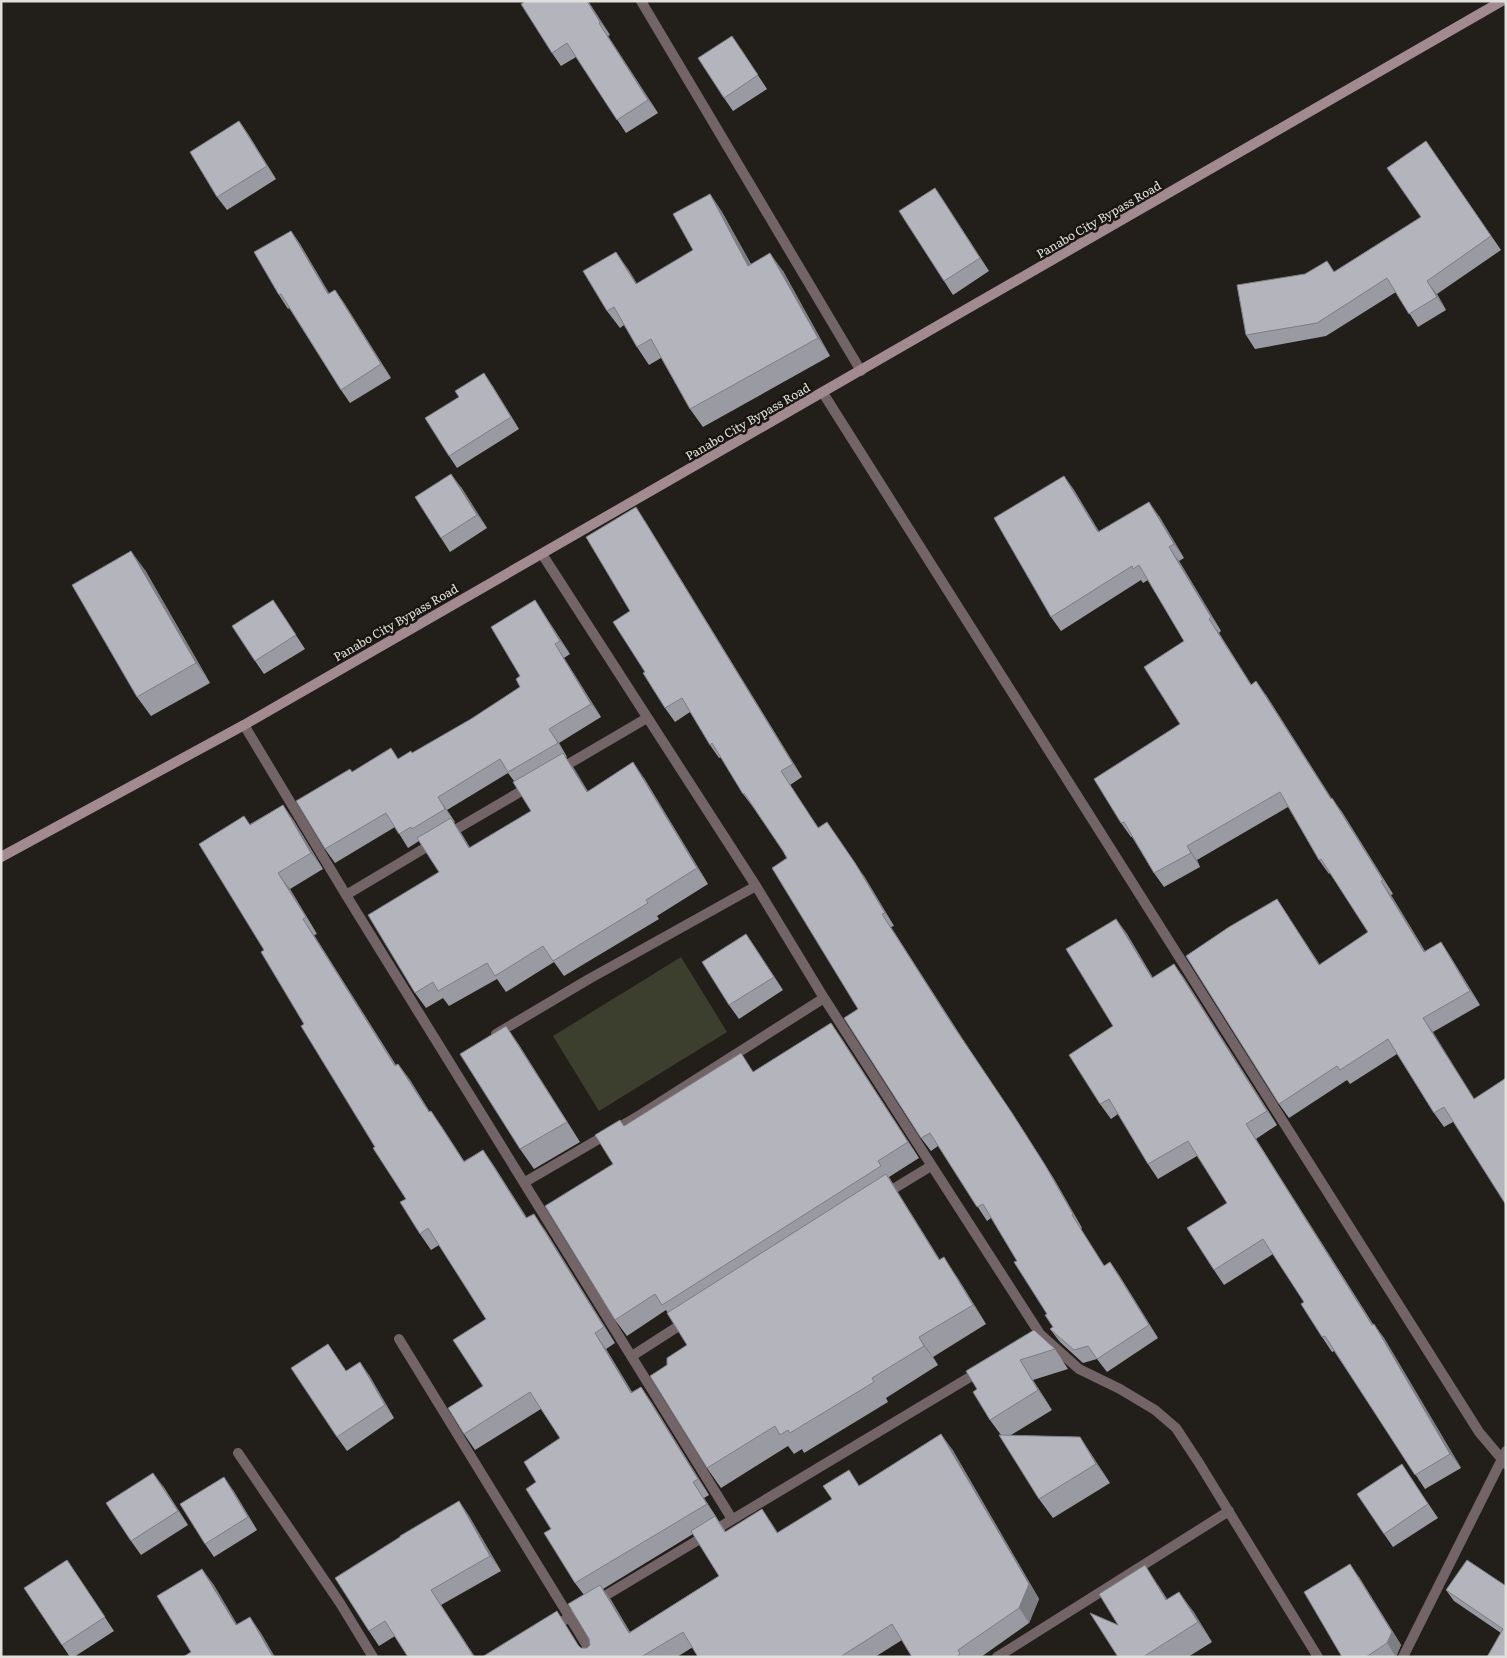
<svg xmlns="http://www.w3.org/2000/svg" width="1507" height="1658" font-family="Literata,serif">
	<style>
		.green { fill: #3c3e2e }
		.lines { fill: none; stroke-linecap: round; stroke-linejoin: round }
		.minor { stroke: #726467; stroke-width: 10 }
		.secondary { stroke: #a28b90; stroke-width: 10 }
		.wall { fill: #9a9ba2; fill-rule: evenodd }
		.shaded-wall { fill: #7d7e84 }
		.building { fill: #b3b4bc; stroke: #7d7e84 }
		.labels { text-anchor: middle; stroke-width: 5; stroke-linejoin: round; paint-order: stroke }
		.street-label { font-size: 12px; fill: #e2e0dc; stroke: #191611 }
	</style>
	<rect width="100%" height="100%" fill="#221f1a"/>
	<path class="green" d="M 681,957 L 727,1032 L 599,1111 L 553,1036 Z"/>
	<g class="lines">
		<path class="minor" d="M 641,1 L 861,371
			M 823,393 L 1479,1432 L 1506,1464
			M 542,554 L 756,886 L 824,998 L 1040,1334 L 1079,1369 L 1120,1389 L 1155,1410 L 1176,1428 L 1199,1463 L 1318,1657
			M 244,725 L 346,895 L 732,1519
			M 560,769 L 647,718
			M 448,834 L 530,786
			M 346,895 L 435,842
			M 496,1034 L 589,979 L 756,886
			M 525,1182 L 640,1115 L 824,998
			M 885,1194 L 931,1166
			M 399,1339 L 594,1657
			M 632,1356 L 688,1320
			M 238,1453 L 340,1603 L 373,1657
			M 553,1627 L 980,1371
			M 997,1657 L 1229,1511
			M 1403,1657 L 1506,1451"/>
		<path class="secondary" d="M 1,857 L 244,725 L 1502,1"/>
	</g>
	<path class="wall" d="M 526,1 L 588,1 L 610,35 L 608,36 L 658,113 L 626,133 L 576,57 L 561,66 L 552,53 Z
		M 741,49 L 767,89 L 733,111 L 724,98 Z
		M 239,121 L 248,134 L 276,179 L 227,210 L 217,197 Z
		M 1426,141 L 1501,250 L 1437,294 L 1446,310 L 1418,327 L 1396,292 L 1326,336 L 1255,349 L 1246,335 L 1335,271 L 1421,217 Z
		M 935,188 L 989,271 L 953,295 L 944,281 Z
		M 710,194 L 722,212 L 751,264 L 783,271 L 830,356 L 703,427 L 690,409 L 661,358 L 649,365 L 637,347 L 624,325 L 620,328 L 607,311 L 628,269 L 637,284 L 693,250 Z
		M 291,231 L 300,244 L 329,294 L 335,290 L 344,303 L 391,378 L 350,403 L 341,390 L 289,308 L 288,309 L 279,295 Z
		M 492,385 L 519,429 L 457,468 L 449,456 L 459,397 Z
		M 1064,476 L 1074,490 L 1099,532 L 1159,516 L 1184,558 L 1179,561 L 1221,631 L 1219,633 L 1251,684 L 1266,695 L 1331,798 L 1342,812 L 1393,894 L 1391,895 L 1425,951 L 1441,942 L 1450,956 L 1480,1005 L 1433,1032 L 1453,1122 L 1444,1127 L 1434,1113 L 1397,1054 L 1350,1084 L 1347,1080 L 1289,1118 L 1279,1104 L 1277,899 L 1320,965 L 1368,932 L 1330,873 L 1329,874 L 1319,860 L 1288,807 L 1197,860 L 1200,867 L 1164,887 L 1154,873 L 1132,837 L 1131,837 L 1121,823 L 1180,724 L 1184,641 L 1148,580 L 1143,583 L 1141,580 L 1061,631 L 1051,617 Z
		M 461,487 L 487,528 L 450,552 L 441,538 Z
		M 645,521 L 802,777 L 790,785 L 818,827 L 864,876 L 894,926 L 891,927 L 962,1038 L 1021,1127 L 1054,1179 L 1082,1228 L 1081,1229 L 1104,1266 L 1110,1262 L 1119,1275 L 1158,1338 L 1107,1372 L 1097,1359 L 1083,1363 L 1060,1342 L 1050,1329 L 1053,1327 L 1047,1314 L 1017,1261 L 991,1218 L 987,1221 L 938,1146 L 931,1151 L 921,1138 L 858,1009 L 783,851 L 753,807 L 743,794 L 721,757 L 719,758 L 710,745 L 690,712 L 675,722 L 665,708 L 645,672 L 630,611 Z
		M 145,570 L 210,683 L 151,716 L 137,697 Z
		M 273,600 L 305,649 L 264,674 L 255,661 Z
		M 535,600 L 544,614 L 570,654 L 564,658 L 601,717 L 559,743 L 567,757 L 566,757 L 588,792 L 644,778 L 708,884 L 657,916 L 659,919 L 564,976 L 554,962 L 506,992 L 497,979 L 449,1006 L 443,998 L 426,1008 L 415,993 L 439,872 L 419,841 L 408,848 L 395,827 L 335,863 L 325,849 L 352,772 L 399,759 L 412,753 L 471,719 L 520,687 L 520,676 ZM 508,773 L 514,781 L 531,811 L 470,848 L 454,823 L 455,822 L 447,810 Z
		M 283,805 L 294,821 L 323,869 L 290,889 L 317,934 L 314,935 L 396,1065 L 398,1064 L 410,1080 L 429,1111 L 442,1127 L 464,1161 L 483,1150 L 494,1166 L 527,1218 L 545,1230 L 615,1343 L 606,1349 L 632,1392 L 641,1387 L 652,1403 L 709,1495 L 704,1498 L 726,1532 L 762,1509 L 778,1533 L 860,1485 L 952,1449 L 1039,1599 L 1029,1623 L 981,1657 L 912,1657 L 902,1640 L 875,1657 L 698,1657 L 693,1647 L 677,1657 L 482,1657 L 567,1627 L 580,1648 L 587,1648 L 590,1645 L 584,1595 L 575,1583 L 551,1529 L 536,1482 L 560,1438 L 541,1409 L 475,1450 L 464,1434 L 483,1386 L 486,1319 L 439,1245 L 431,1250 L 420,1234 L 406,1199 L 304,1024 L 264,950 L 250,824 ZM 693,1534 L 719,1576 L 630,1632 L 611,1600 L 603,1589 Z
		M 1116,919 L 1127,934 L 1153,978 L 1174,964 L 1184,978 L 1277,1125 L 1256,1139 L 1373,1324 L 1384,1338 L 1461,1468 L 1425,1489 L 1334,1351 L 1332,1352 L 1322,1337 L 1304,1302 L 1273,1254 L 1224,1285 L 1214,1270 L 1227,1203 L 1197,1156 L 1158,1179 L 1148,1164 L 1118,1114 L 1111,1119 L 1100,1104 L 1113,1026 Z
		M 746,934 L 783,990 L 739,1019 L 729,1005 Z
		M 831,1023 L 842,1039 L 919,1158 L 889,1177 L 892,1182 L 899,1194 L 940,1260 L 957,1277 L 986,1324 L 933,1357 L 938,1365 L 886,1398 L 888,1402 L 804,1453 L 802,1449 L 794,1454 L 788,1446 L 721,1488 L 707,1468 L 667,1365 L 687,1345 L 668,1313 L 666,1310 L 627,1336 L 615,1320 L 613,1164 L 624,1126 L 754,1072 Z
		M 506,1026 L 519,1045 L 580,1142 L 534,1169 L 520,1149 Z
		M 1055,1349 L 1068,1369 L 1033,1380 L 1052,1410 L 1011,1435 L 1080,1437 L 1093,1457 L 1110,1483 L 1053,1518 L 1039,1499 L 1001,1435 L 990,1420 L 977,1389 L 966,1371 Z
		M 346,1371 L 369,1375 L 394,1418 L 347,1451 L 337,1437 Z
		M 1411,1478 L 1438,1518 L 1393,1547 L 1384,1534 Z
		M 163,1486 L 188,1525 L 141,1555 L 131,1541 Z
		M 233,1490 L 257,1530 L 214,1557 L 205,1544 Z
		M 459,1501 L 469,1516 L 501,1571 L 441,1605 L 475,1657 L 408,1657 L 395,1636 L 379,1646 L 369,1631 Z
		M 67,1560 L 114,1631 L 74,1657 L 70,1657 L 62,1645 Z
		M 1359,1577 L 1401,1645 L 1396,1657 L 1342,1657 Z
		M 1158,1585 L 1167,1599 L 1193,1611 L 1212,1642 L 1188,1657 L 1118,1657 L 1118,1625 Z
		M 1506,1586 L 1506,1657 L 1501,1633 L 1454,1601 L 1446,1590 Z"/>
	<path class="shaded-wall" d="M 587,1 L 588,1 L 610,35 L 600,22 Z
		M 599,23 L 608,36 L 658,113 L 648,100 Z
		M 239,121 L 248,134 L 276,179 L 267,166 Z
		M 935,188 L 944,201 L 989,271 L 980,258 Z
		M 710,194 L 722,212 L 761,283 L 748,266 Z
		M 291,231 L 300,244 L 338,308 L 328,294 Z
		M 616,252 L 628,269 L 648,302 L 636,284 Z
		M 770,253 L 783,271 L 830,356 L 818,338 Z
		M 1427,281 L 1437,294 L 1446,310 L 1437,297 Z
		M 335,290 L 344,303 L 391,378 L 381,364 Z
		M 484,373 L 492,385 L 519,429 L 511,417 Z
		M 451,474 L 461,487 L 487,528 L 477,515 Z
		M 1064,476 L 1074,490 L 1108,546 L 1098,532 Z
		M 1149,502 L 1159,516 L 1184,558 L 1174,544 Z
		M 636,507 L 645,521 L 802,777 L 793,764 Z
		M 1169,547 L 1179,561 L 1221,631 L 1211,617 Z
		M 131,551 L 145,570 L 210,683 L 196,663 Z
		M 535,600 L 544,614 L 570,654 L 560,641 Z
		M 1209,619 L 1219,633 L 1260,699 L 1251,685 Z
		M 555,644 L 564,658 L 601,717 L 591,704 Z
		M 1256,681 L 1266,695 L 1341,813 L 1331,799 Z
		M 549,729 L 559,743 L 567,757 Z
		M 563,753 L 574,768 L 598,808 L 587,792 Z
		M 633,762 L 644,778 L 708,884 L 697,868 Z
		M 438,797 L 447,810 L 455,822 L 445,809 Z
		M 1332,798 L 1342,812 L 1393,894 L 1383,880 Z
		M 283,805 L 294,821 L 323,869 L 311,853 Z
		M 451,818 L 462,834 L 480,864 L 469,848 Z
		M 836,835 L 864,876 L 894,926 L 885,913 Z
		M 1187,846 L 1197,860 L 1200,867 L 1191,853 Z
		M 278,873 L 290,889 L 317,934 L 306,917 Z
		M 1381,881 L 1391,895 L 1434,966 L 1424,952 Z
		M 1277,899 L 1286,913 L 1329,979 L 1319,965 Z
		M 882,914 L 962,1038 L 1021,1127 L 1054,1179 L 1082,1228 L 1073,1214 Z
		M 303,919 L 314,935 L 406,1082 L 395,1066 Z
		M 1116,919 L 1127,934 L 1162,993 L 1152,978 Z
		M 746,934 L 755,947 L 783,990 L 774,977 Z
		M 1441,942 L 1450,956 L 1480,1005 L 1470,991 Z
		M 1174,964 L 1184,978 L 1277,1125 L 1267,1111 Z
		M 1423,1018 L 1433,1032 L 1483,1113 L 1474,1099 Z
		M 831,1023 L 842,1039 L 919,1158 L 908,1142 Z
		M 506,1026 L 519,1045 L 580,1142 L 567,1122 Z
		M 398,1064 L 410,1080 L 440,1128 L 429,1112 Z
		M 431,1111 L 442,1127 L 475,1178 L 464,1162 Z
		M 1246,1124 L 1256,1139 L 1382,1339 L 1372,1325 Z
		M 483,1150 L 494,1166 L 537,1234 L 526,1218 Z
		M 886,1174 L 899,1194 L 952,1280 L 939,1260 Z
		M 534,1214 L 545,1230 L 615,1343 L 604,1327 Z
		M 1072,1215 L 1081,1229 L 1113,1279 L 1104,1266 Z
		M 944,1257 L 957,1277 L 986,1324 L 973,1305 Z
		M 1110,1262 L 1119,1275 L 1158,1338 L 1149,1325 Z
		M 1374,1324 L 1384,1338 L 1461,1468 L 1450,1454 Z
		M 595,1333 L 606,1349 L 642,1409 L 631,1393 Z
		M 919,1337 L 933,1357 L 938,1365 L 924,1346 Z
		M 1020,1360 L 1033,1380 L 1052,1410 L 1038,1390 Z
		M 360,1362 L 369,1375 L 394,1418 L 385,1405 Z
		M 641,1387 L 652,1403 L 709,1495 L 698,1479 Z
		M 941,1434 L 952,1449 L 1039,1599 L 1029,1623 L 1019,1608 Z
		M 1080,1437 L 1093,1457 L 1110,1483 L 1096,1464 Z
		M 153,1473 L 163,1486 L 188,1525 L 178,1511 Z
		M 224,1477 L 233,1490 L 257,1530 L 248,1517 Z
		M 693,1482 L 704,1498 L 718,1520 L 707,1504 Z
		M 459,1501 L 469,1516 L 501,1571 L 490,1556 Z
		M 762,1509 L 772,1524 L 788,1549 L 777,1533 Z
		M 1350,1564 L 1359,1577 L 1401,1645 L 1396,1657 L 1387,1643 Z
		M 1145,1565 L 1158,1585 L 1180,1619 L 1166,1600 Z
		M 202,1569 L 214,1585 L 247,1641 L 236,1625 Z
		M 600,1585 L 611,1600 L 639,1648 L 629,1633 Z
		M 431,1590 L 441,1605 L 475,1657 L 474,1657 Z
		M 1179,1592 L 1193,1611 L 1212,1642 L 1198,1622 Z
		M 250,1617 L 261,1633 L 275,1657 L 273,1657 Z"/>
	<path class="building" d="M 526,1 L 587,1 L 600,22 L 599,23 L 648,100 L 617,120 L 567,43 L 552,53 L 521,4 Z
		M 732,36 L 758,75 L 724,98 L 698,58 Z
		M 239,121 L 267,166 L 217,197 L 190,152 Z
		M 1426,141 L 1491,236 L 1427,281 L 1437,297 L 1409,314 L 1387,278 L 1317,323 L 1246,335 L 1237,285 L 1305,274 L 1327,261 L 1334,272 L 1421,217 L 1387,168 Z
		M 935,188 L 980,258 L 944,281 L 899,211 Z
		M 710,194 L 748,266 L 770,253 L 818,338 L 690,409 L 651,339 L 637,347 L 614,307 L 607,311 L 583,271 L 616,252 L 636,284 L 693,250 L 673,214 Z
		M 291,231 L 328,294 L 335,290 L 381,364 L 341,390 L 281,294 L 279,295 L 254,252 Z
		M 484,373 L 511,417 L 449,456 L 425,418 L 459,397 L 455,391 Z
		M 451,474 L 477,515 L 441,538 L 415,497 Z
		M 1064,476 L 1098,532 L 1149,502 L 1174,544 L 1169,547 L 1211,617 L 1209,619 L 1251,685 L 1256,681 L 1331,799 L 1332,798 L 1383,880 L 1381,881 L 1424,952 L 1441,942 L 1470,991 L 1423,1018 L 1474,1099 L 1506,1078 L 1506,1205 L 1444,1107 L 1434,1113 L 1388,1039 L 1340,1070 L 1337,1066 L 1279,1104 L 1186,956 L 1229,927 L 1277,899 L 1319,965 L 1368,932 L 1321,859 L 1319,860 L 1280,792 L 1187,846 L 1191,853 L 1154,873 L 1124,822 L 1121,823 L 1094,779 L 1180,724 L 1144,667 L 1184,641 L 1139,565 L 1133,569 L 1132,566 L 1051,617 L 994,518 Z
		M 636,507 L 793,764 L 781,771 L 818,828 L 827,822 L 855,863 L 885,913 L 882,914 L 952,1024 L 1012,1113 L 1045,1165 L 1073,1214 L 1072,1215 L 1104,1266 L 1110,1262 L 1149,1325 L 1097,1359 L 1088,1346 L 1074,1350 L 1050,1329 L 1053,1327 L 1045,1315 L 1047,1314 L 1014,1262 L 1017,1261 L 983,1204 L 977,1207 L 930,1133 L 921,1138 L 844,1018 L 858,1009 L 772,868 L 787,858 L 783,851 L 744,793 L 743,794 L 712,743 L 710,745 L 682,698 L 665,708 L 643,673 L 645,672 L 613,622 L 630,611 L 586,537 Z
		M 131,551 L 196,663 L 137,697 L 72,585 Z
		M 273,600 L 296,635 L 255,661 L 232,626 Z
		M 535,600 L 560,641 L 555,644 L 591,704 L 549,729 L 558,743 L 508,772 L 500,759 L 438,797 L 445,809 L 412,829 L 411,827 L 399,834 L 386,813 L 325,849 L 296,801 L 350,769 L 352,772 L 391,748 L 398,759 L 411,751 L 412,753 L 471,719 L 520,687 L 516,679 L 520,676 L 491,627 Z
		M 563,753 L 587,792 L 633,762 L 697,868 L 646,900 L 648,903 L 553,961 L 543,946 L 495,976 L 487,963 L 438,991 L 433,982 L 415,993 L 368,915 L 439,872 L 417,838 L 451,818 L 469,848 L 531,811 L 513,782 Z
		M 283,805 L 311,853 L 278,873 L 306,917 L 303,919 L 395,1066 L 398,1064 L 429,1112 L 431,1111 L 464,1162 L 483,1150 L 526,1218 L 534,1214 L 604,1327 L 595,1333 L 631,1393 L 641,1387 L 698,1479 L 693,1482 L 707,1504 L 575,1583 L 544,1533 L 551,1529 L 526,1489 L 536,1482 L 524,1462 L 560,1438 L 530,1392 L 464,1434 L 448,1408 L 483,1386 L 453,1340 L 486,1319 L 428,1228 L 420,1234 L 400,1202 L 406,1199 L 373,1148 L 375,1147 L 301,1026 L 304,1024 L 261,952 L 264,950 L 199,844 L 244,816 L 250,825 Z
		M 1116,919 L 1152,978 L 1174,964 L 1267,1111 L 1246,1124 L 1372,1325 L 1374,1324 L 1450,1454 L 1415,1475 L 1325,1336 L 1322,1337 L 1301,1304 L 1304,1302 L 1263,1239 L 1214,1270 L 1187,1228 L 1227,1203 L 1188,1141 L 1148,1164 L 1109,1099 L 1100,1104 L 1069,1055 L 1113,1026 L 1066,949 Z
		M 746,934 L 774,977 L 729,1005 L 702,962 Z
		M 831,1023 L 908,1142 L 878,1161 L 881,1166 L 662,1305 L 655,1294 L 615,1320 L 545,1206 L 613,1164 L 595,1135 L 620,1120 L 624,1126 L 741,1053 L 753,1072 Z
		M 506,1026 L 567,1122 L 520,1149 L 460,1054 Z
		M 886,1174 L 939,1260 L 944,1257 L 973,1305 L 919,1337 L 924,1346 L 872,1378 L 874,1382 L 790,1433 L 788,1430 L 780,1435 L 775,1426 L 707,1468 L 650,1376 L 667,1365 L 667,1358 L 687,1345 L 667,1313 Z
		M 1034,1330 L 1055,1349 L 1020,1360 L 1038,1390 L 990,1420 L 973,1392 L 977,1389 L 966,1371 Z
		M 328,1344 L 346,1371 L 360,1362 L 385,1405 L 337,1437 L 291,1368 Z
		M 941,1434 L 1029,1584 L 1019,1608 L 958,1650 L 960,1654 L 956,1657 L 912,1657 L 892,1624 L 840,1657 L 698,1657 L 683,1632 L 641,1657 L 482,1657 L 557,1611 L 578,1645 L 581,1648 L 587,1648 L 590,1645 L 589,1639 L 568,1604 L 600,1585 L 629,1633 L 719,1576 L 691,1531 L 715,1516 L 725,1532 L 762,1509 L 777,1533 L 832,1499 L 823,1486 L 849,1470 L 859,1486 Z
		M 999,1435 L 1080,1437 L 1096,1464 L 1039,1499 Z
		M 1402,1464 L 1428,1504 L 1384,1534 L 1357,1494 Z
		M 153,1473 L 178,1511 L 131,1541 L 106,1503 Z
		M 224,1477 L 248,1517 L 205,1544 L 180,1504 Z
		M 459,1501 L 490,1556 L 431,1590 L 474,1657 L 408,1657 L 385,1621 L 369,1631 L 335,1578 L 400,1537 L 400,1536 Z
		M 67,1560 L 105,1617 L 62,1645 L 24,1588 Z
		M 1467,1560 L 1506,1586 L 1506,1657 L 1487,1657 L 1503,1629 L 1446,1590 Z
		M 1350,1564 L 1392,1632 L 1387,1643 L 1366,1657 L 1342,1657 L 1304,1592 Z
		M 1145,1565 L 1166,1600 L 1179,1592 L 1198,1622 L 1143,1657 L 1118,1657 L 1090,1613 L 1118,1625 L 1099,1594 Z
		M 202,1569 L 236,1625 L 250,1617 L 273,1657 L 183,1657 L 191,1652 L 157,1596 Z"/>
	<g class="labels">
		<g class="street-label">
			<text transform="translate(1099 220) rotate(-30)" y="4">Panabo City Bypass Road</text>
			<text transform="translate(748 422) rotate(-30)" y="4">Panabo City Bypass Road</text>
			<text transform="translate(396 623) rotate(-30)" y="4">Panabo City Bypass Road</text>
		</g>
	</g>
	<rect width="1507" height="1658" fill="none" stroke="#e2e0dc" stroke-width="5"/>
</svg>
